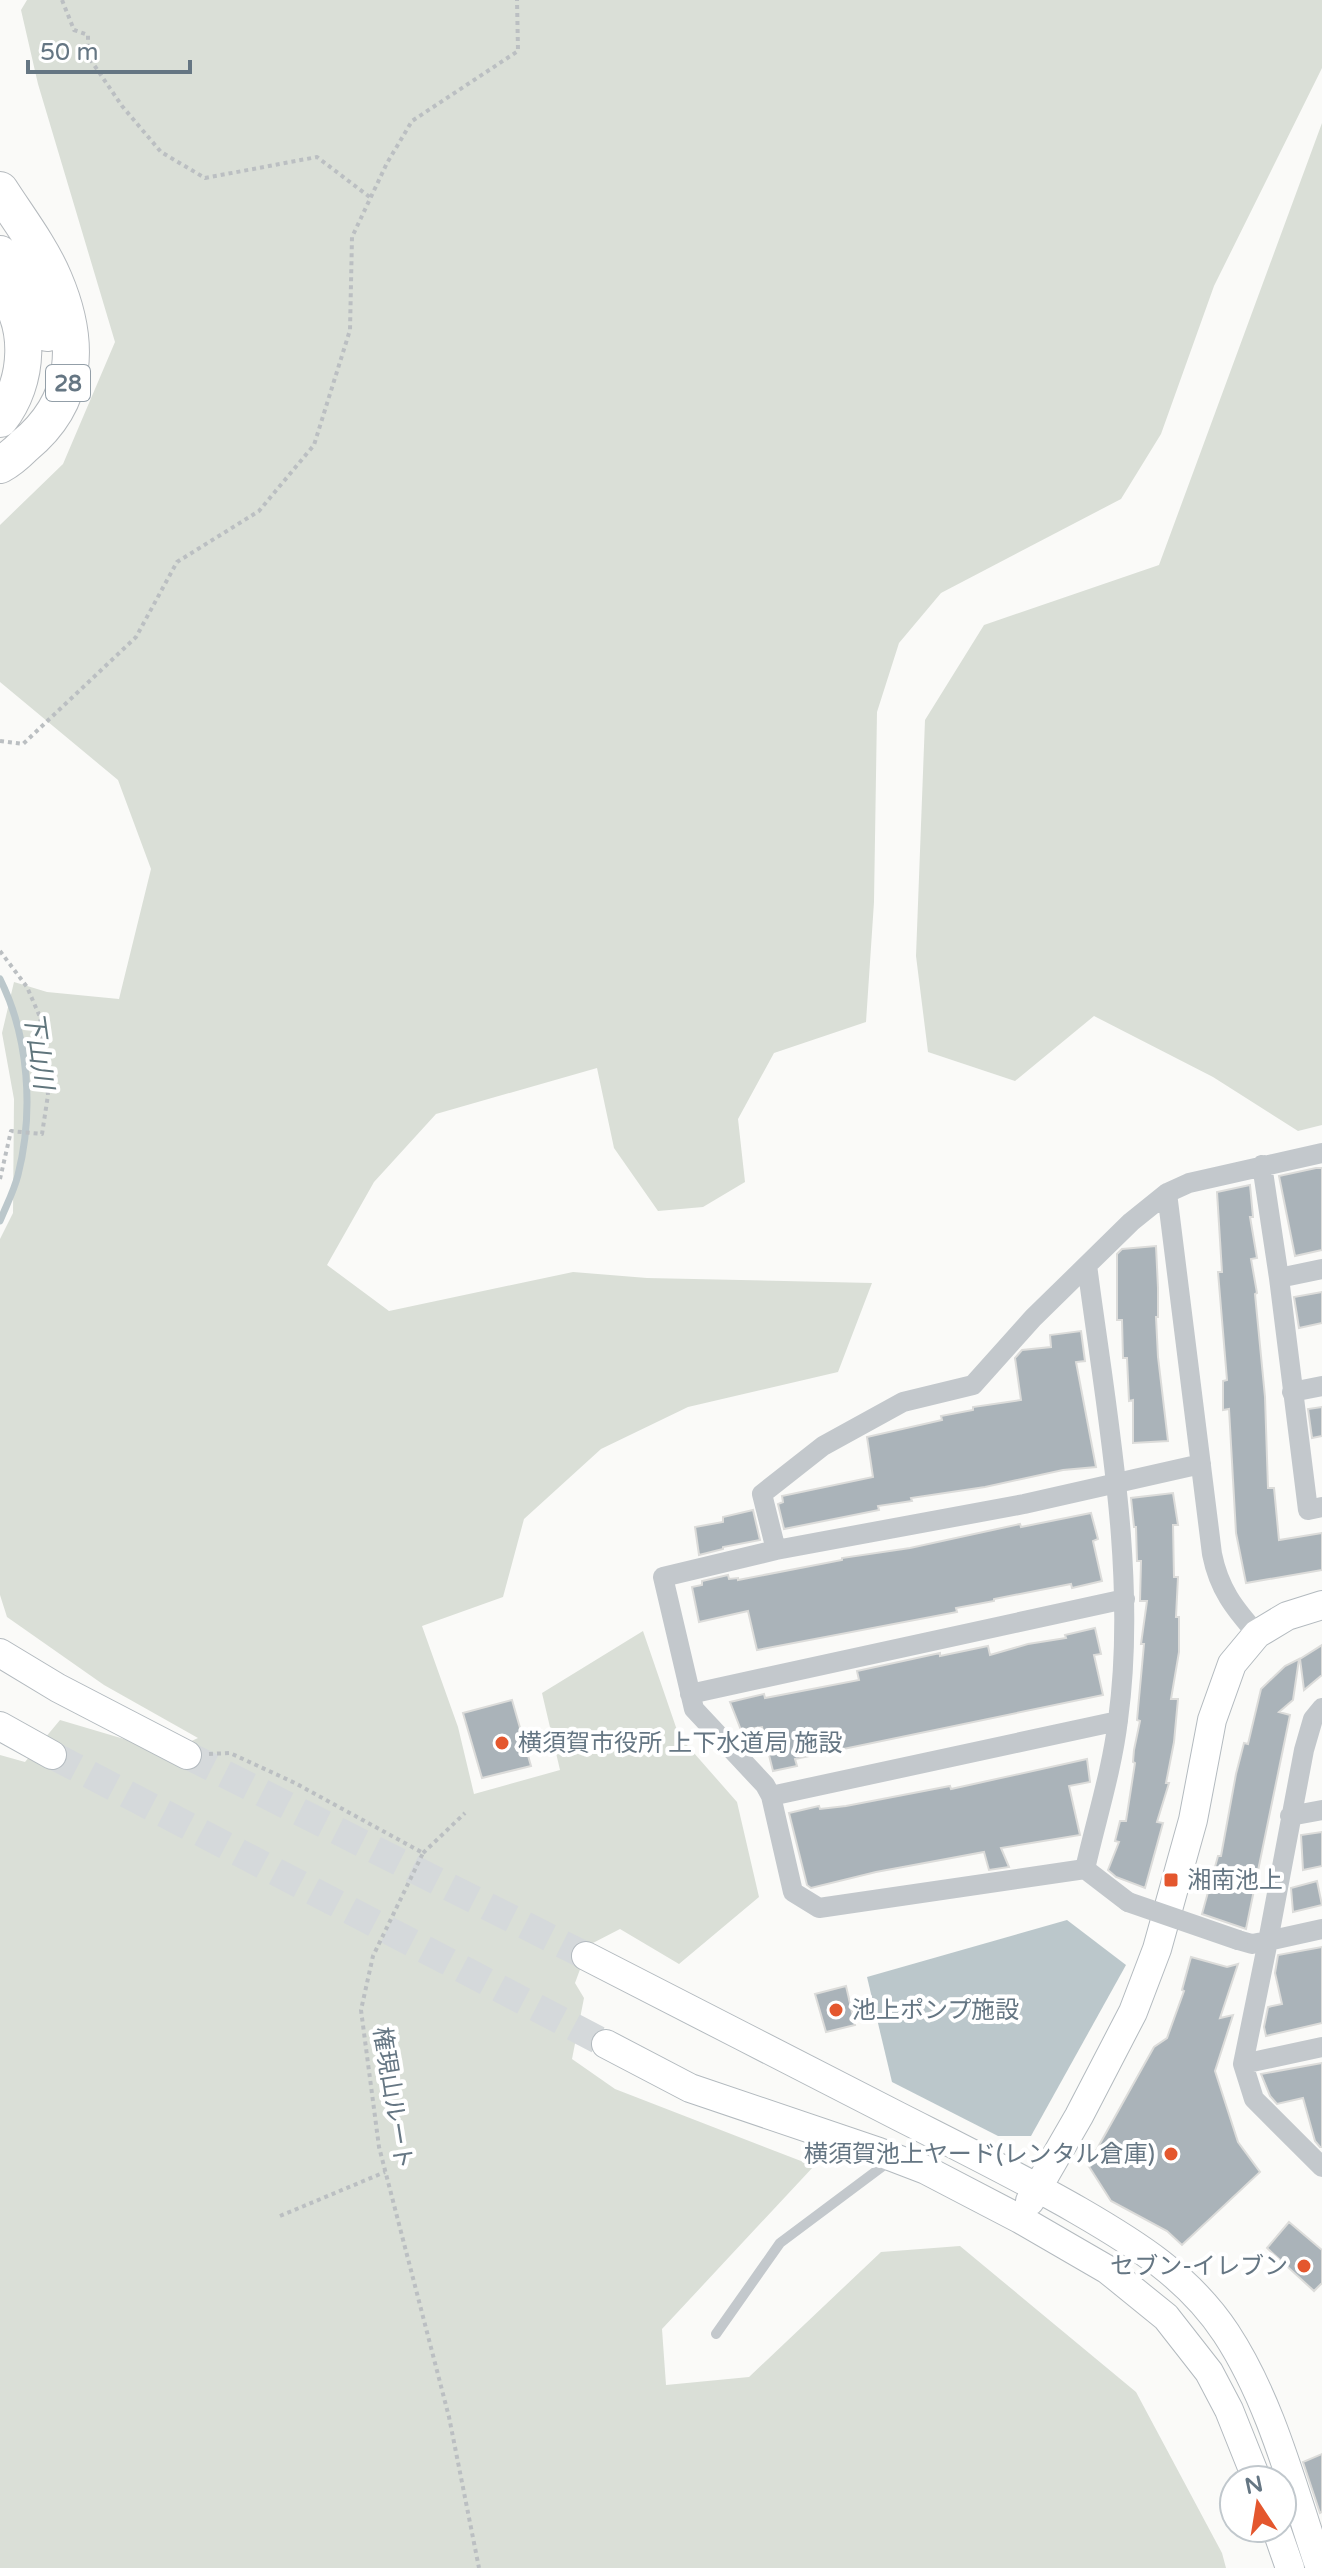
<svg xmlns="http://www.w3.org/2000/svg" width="1322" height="2568" font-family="'Varela Round','Noto Sans JP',sans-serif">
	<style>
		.green { fill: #dadfd7 }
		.water { fill: #bbc7cb }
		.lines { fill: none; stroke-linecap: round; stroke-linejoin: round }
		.stream { stroke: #bbc7cb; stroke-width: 7 }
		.building { fill: #aab3b9; stroke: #dcdcda; stroke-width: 2 }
		.secondary-tunnel { stroke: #d5d9db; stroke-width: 28; stroke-dasharray: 28 14; stroke-linecap: butt }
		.secondary-casing { stroke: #b3babf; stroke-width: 30 }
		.highway-casing { stroke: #b4b9bd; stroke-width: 38 }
		.path { stroke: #bbbfc2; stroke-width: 4; stroke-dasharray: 4 4; stroke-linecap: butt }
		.lane { stroke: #c3c8cc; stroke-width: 10 }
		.street { stroke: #c3c8cc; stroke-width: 20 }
		.secondary { stroke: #fff; stroke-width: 28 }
		.highway { stroke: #fff; stroke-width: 36 }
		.street-bridge { stroke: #c3c8cc; stroke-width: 20 }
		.poi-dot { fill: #e4572e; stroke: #fff; stroke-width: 3 }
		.labels { text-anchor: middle; stroke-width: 8; stroke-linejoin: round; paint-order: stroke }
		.shield { fill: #fff; stroke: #939fa8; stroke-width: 2 }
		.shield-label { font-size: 22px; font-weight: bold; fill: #657683 }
		.poi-label { font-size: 24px; fill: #657683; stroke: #fff; text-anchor: start }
		.street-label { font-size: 24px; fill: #657683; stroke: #fff }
		.water-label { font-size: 26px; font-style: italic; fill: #60757c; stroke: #fff }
	</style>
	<rect width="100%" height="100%" fill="#fafaf8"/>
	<path class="green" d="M 27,0 L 1322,0 L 1322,68 L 1214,286 L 1161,434 L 1121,499 L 941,593 L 899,643 L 877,712 L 874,902 L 866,1022 L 774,1053 L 738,1119 L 745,1182 L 703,1207 L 658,1211 L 614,1148 L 597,1068 L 436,1114 L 374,1182 L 327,1265 L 389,1311 L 573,1272 L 647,1278 L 872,1283 L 838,1372 L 688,1407 L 601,1449 L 524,1519 L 503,1597 L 422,1626 L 458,1727 L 474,1794 L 560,1770 L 542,1693 L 643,1631 L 679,1736 L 737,1802 L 759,1897 L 679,1964 L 620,1929 L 589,1945 L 575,1983 L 584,1998 L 572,2059 L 615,2089 L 814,2166 L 662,2329 L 666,2385 L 749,2377 L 881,2252 L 960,2246 L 1136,2392 L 1222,2553 L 1226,2568 L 0,2568 L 0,1755 L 25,1762 L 60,1720 L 168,1752 L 198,1738 L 104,1685 L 7,1617 L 0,1595 L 0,1239 L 13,1213 L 14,1099 L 2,1033 L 14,982 L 47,992 L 119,999 L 151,869 L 118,780 L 0,682 L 0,525 L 63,464 L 115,342 L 38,84 L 21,10 Z
		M 1322,123 L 1322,1125 L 1298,1131 L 1213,1077 L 1094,1016 L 1015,1081 L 928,1052 L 916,956 L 925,720 L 984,625 L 1159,565 Z"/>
	<path class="water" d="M 1067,1920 L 1126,1965 L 1031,2136 L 998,2136 L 892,2082 L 867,1977 Z"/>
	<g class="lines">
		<path class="stream" d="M 0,979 C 29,1037 34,1112 18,1175 C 14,1191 6,1206 0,1221"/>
	</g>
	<path class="building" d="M 1316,1168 L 1322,1168 L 1322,1250 L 1295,1256 L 1279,1176 Z
		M 1250,1185 L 1253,1217 L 1250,1217 L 1257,1258 L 1251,1259 L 1257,1293 L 1255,1294 L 1265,1397 L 1268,1488 L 1274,1488 L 1279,1540 L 1322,1533 L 1322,1570 L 1246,1583 L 1236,1533 L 1229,1409 L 1223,1410 L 1223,1381 L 1227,1380 L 1218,1272 L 1222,1272 L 1217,1192 Z
		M 1156,1246 L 1158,1288 L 1158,1317 L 1156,1317 L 1158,1357 L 1168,1441 L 1133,1443 L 1133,1400 L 1129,1401 L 1127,1358 L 1123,1358 L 1122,1320 L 1117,1320 L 1117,1254 L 1122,1249 Z
		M 1322,1292 L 1322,1323 L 1299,1328 L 1294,1297 Z
		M 1081,1331 L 1085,1361 L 1076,1362 L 1096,1467 L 1063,1470 L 985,1487 L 911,1498 L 912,1501 L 878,1506 L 879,1510 L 784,1529 L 778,1504 L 783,1502 L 782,1496 L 873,1477 L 867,1437 L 942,1420 L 941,1416 L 973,1410 L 973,1407 L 1021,1400 L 1015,1358 L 1022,1350 L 1051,1347 L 1050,1335 Z
		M 1322,1407 L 1322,1436 L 1312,1438 L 1308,1409 Z
		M 1173,1493 L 1178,1525 L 1173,1525 L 1174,1577 L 1178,1577 L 1176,1617 L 1179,1617 L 1179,1652 L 1171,1699 L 1178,1699 L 1174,1742 L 1166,1783 L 1169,1783 L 1157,1822 L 1163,1823 L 1145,1888 L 1116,1877 L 1108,1870 L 1119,1842 L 1115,1841 L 1120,1821 L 1126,1821 L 1135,1763 L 1133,1762 L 1134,1750 L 1140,1721 L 1137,1720 L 1144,1644 L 1141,1644 L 1147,1601 L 1140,1601 L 1141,1561 L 1137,1561 L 1136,1527 L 1134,1527 L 1131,1498 Z
		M 753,1510 L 760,1540 L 723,1547 L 723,1549 L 699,1555 L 695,1527 L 723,1522 L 723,1517 Z
		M 1091,1513 L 1098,1539 L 1093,1541 L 1102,1581 L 1072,1588 L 1071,1584 L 994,1599 L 994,1601 L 956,1608 L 957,1612 L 757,1650 L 748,1611 L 699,1622 L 692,1587 L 702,1585 L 702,1581 L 728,1575 L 729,1579 L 738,1578 L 738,1580 L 842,1560 L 842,1558 L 910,1548 L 1020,1524 L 1021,1527 Z
		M 1095,1628 L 1101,1654 L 1094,1655 L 1103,1695 L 795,1759 L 797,1766 L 773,1771 L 762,1727 L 741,1730 L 730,1702 L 764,1694 L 765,1698 L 859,1680 L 857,1671 L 940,1653 L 940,1656 L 988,1646 L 990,1655 L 1028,1644 L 1066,1638 L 1065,1635 Z
		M 1322,1645 L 1322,1675 L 1304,1690 L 1300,1659 Z
		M 1299,1659 L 1293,1700 L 1279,1712 L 1290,1715 L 1246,1929 L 1202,1914 L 1218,1856 L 1221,1856 L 1236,1774 L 1244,1743 L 1248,1744 L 1261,1689 L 1285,1666 Z
		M 512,1700 L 531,1766 L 482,1778 L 463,1713 Z
		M 1087,1759 L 1090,1782 L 1069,1786 L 1080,1835 L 1001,1848 L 1009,1867 L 989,1870 L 984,1852 L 876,1872 L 811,1888 L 807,1885 L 789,1813 L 819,1806 L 820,1809 L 846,1806 L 950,1786 L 951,1789 Z
		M 1322,1832 L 1322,1866 L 1303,1870 L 1301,1835 Z
		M 1317,1881 L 1322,1905 L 1293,1912 L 1291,1888 Z
		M 1322,1947 L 1322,2023 L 1266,2036 L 1264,2027 L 1268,2007 L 1282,2004 L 1275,1973 L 1278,1955 Z
		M 1191,1957 L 1227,1967 L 1238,1964 L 1220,2018 L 1233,2015 L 1215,2071 L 1238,2142 L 1260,2172 L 1182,2245 L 1167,2231 L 1111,2201 L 1088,2165 L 1154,2047 L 1167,2038 L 1184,1991 L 1182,1990 Z
		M 846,1986 L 855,2025 L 826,2032 L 815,1994 Z
		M 1322,2063 L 1322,2147 L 1320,2147 L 1315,2141 L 1303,2098 L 1277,2104 L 1270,2096 L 1261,2074 Z
		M 1289,2222 L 1322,2250 L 1322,2283 L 1314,2291 L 1267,2248 Z
		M 1322,2454 L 1322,2512 L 1320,2513 L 1303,2462 Z"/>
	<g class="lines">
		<path class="secondary-tunnel" d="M 52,1755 L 606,2044
			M 187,1755 L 586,1956"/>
		<g class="secondary-casing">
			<path id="secondary" d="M 0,1653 L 58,1688 L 187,1755
				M 0,1726 L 52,1755
				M 586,1956 C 690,2009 794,2063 898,2116 C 959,2147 1020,2177 1079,2211 C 1136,2244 1189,2277 1226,2333 C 1272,2403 1293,2490 1320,2568
				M 606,2044 L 690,2088 L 879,2152 L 926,2170 L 1020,2219 L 1108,2270 L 1166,2317 L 1209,2372 L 1229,2410 L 1257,2480
				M 1030,2201 L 1079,2116 L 1133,2012 L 1157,1949 L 1193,1820 L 1212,1720 L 1232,1664 L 1257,1634 L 1287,1616 L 1322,1605
				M 1276,2528 L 1290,2568"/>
		</g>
		<g class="highway-casing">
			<path id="highway" d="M 0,190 C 18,218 41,248 54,279 C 81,342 79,401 24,446 C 17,453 9,460 0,465
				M 0,254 C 26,280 40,296 47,333
				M 0,286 C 33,323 29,382 0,419"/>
		</g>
		<path class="path" d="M 62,0 L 74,30 L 88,35 L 88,56 L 122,106 L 161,152 L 205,178 L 317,157 L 371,198
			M 0,741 L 23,744 L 136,637 L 177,562 L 259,511 L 314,445 L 350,330 L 352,237 L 387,163 L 412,121 L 518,51 L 517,0
			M 0,951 L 27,987 L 40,1017 L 48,1095 L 42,1134 L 11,1131 L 0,1179
			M 209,1754 L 230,1753 L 295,1783 L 423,1853 L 373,1956 L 361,2010 L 379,2147 L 449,2417 L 479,2568
			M 423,1853 L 465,1813
			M 280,2216 L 385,2172"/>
		<path class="lane" d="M 716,2334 L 780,2243 L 891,2160"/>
		<path class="street" d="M 1262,1165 L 1279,1278 L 1308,1510 L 1322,1507
			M 1087,1265 C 1106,1411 1138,1574 1118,1720 C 1112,1770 1096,1820 1085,1869 L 819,1908 L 793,1892 L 771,1796 L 765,1785 L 694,1709 L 663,1577 L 776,1550 L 1024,1504 L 1201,1464
			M 1279,1278 L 1322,1269
			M 1292,1392 L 1322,1386
			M 776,1550 L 762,1494 L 823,1446 L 903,1402 L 973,1385 L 1033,1318 L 1131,1222 L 1167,1193
			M 1257,1634 C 1234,1608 1219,1589 1212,1554 L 1167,1193 L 1189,1183 L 1322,1153
			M 690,1694 L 1125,1599
			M 1322,1708 L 1313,1719 L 1304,1750 L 1268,1941 L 1322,1929
			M 771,1796 L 1118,1721
			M 1290,1816 L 1322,1810
			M 1085,1869 L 1128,1902
			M 1238,1940 L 1252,1944 L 1268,1941 L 1243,2064 L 1254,2099 L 1322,2167
			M 1243,2064 L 1322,2047"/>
		<use href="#secondary" class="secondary"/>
		<use href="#highway" class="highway"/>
		<path class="street-bridge" d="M 1128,1902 L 1238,1940"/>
	</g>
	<g class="poi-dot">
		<circle cx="502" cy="1743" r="8"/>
		<rect x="1163" y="1872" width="16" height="16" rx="4"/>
		<circle cx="836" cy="2010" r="8"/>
		<circle cx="1171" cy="2154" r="8"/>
		<circle cx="1304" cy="2266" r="8"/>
	</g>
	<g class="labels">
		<rect class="shield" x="46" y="365" width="44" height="36" rx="6"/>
		<g class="shield-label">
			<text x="68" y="391">28</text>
		</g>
		<g class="poi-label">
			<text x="518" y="1751">横須賀市役所 上下水道局 施設</text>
			<text x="1187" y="1888">湘南池上</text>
			<text x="852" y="2018">池上ポンプ施設</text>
			<text x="1155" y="2162" text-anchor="end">横須賀池上ヤード(レンタル倉庫)</text>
			<text x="1288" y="2274" text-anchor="end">セブン-イレブン</text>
		</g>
		<g class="street-label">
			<text transform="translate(393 2098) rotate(81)" y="8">権現山ルート</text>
		</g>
		<g class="water-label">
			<text transform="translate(39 1050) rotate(82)" y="9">下山川</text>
		</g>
	</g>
	<g transform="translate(1258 2504) rotate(348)"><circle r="38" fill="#ffffff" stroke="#c1c8cd" stroke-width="2"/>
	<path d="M0-6L14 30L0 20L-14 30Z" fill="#e4572e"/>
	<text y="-12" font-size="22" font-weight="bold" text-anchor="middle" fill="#657683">N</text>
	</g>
	<path d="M28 60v12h162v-12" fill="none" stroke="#657683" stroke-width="4"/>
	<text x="40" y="60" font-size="24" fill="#657683" stroke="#ffffff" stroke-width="6" paint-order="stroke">50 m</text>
</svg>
